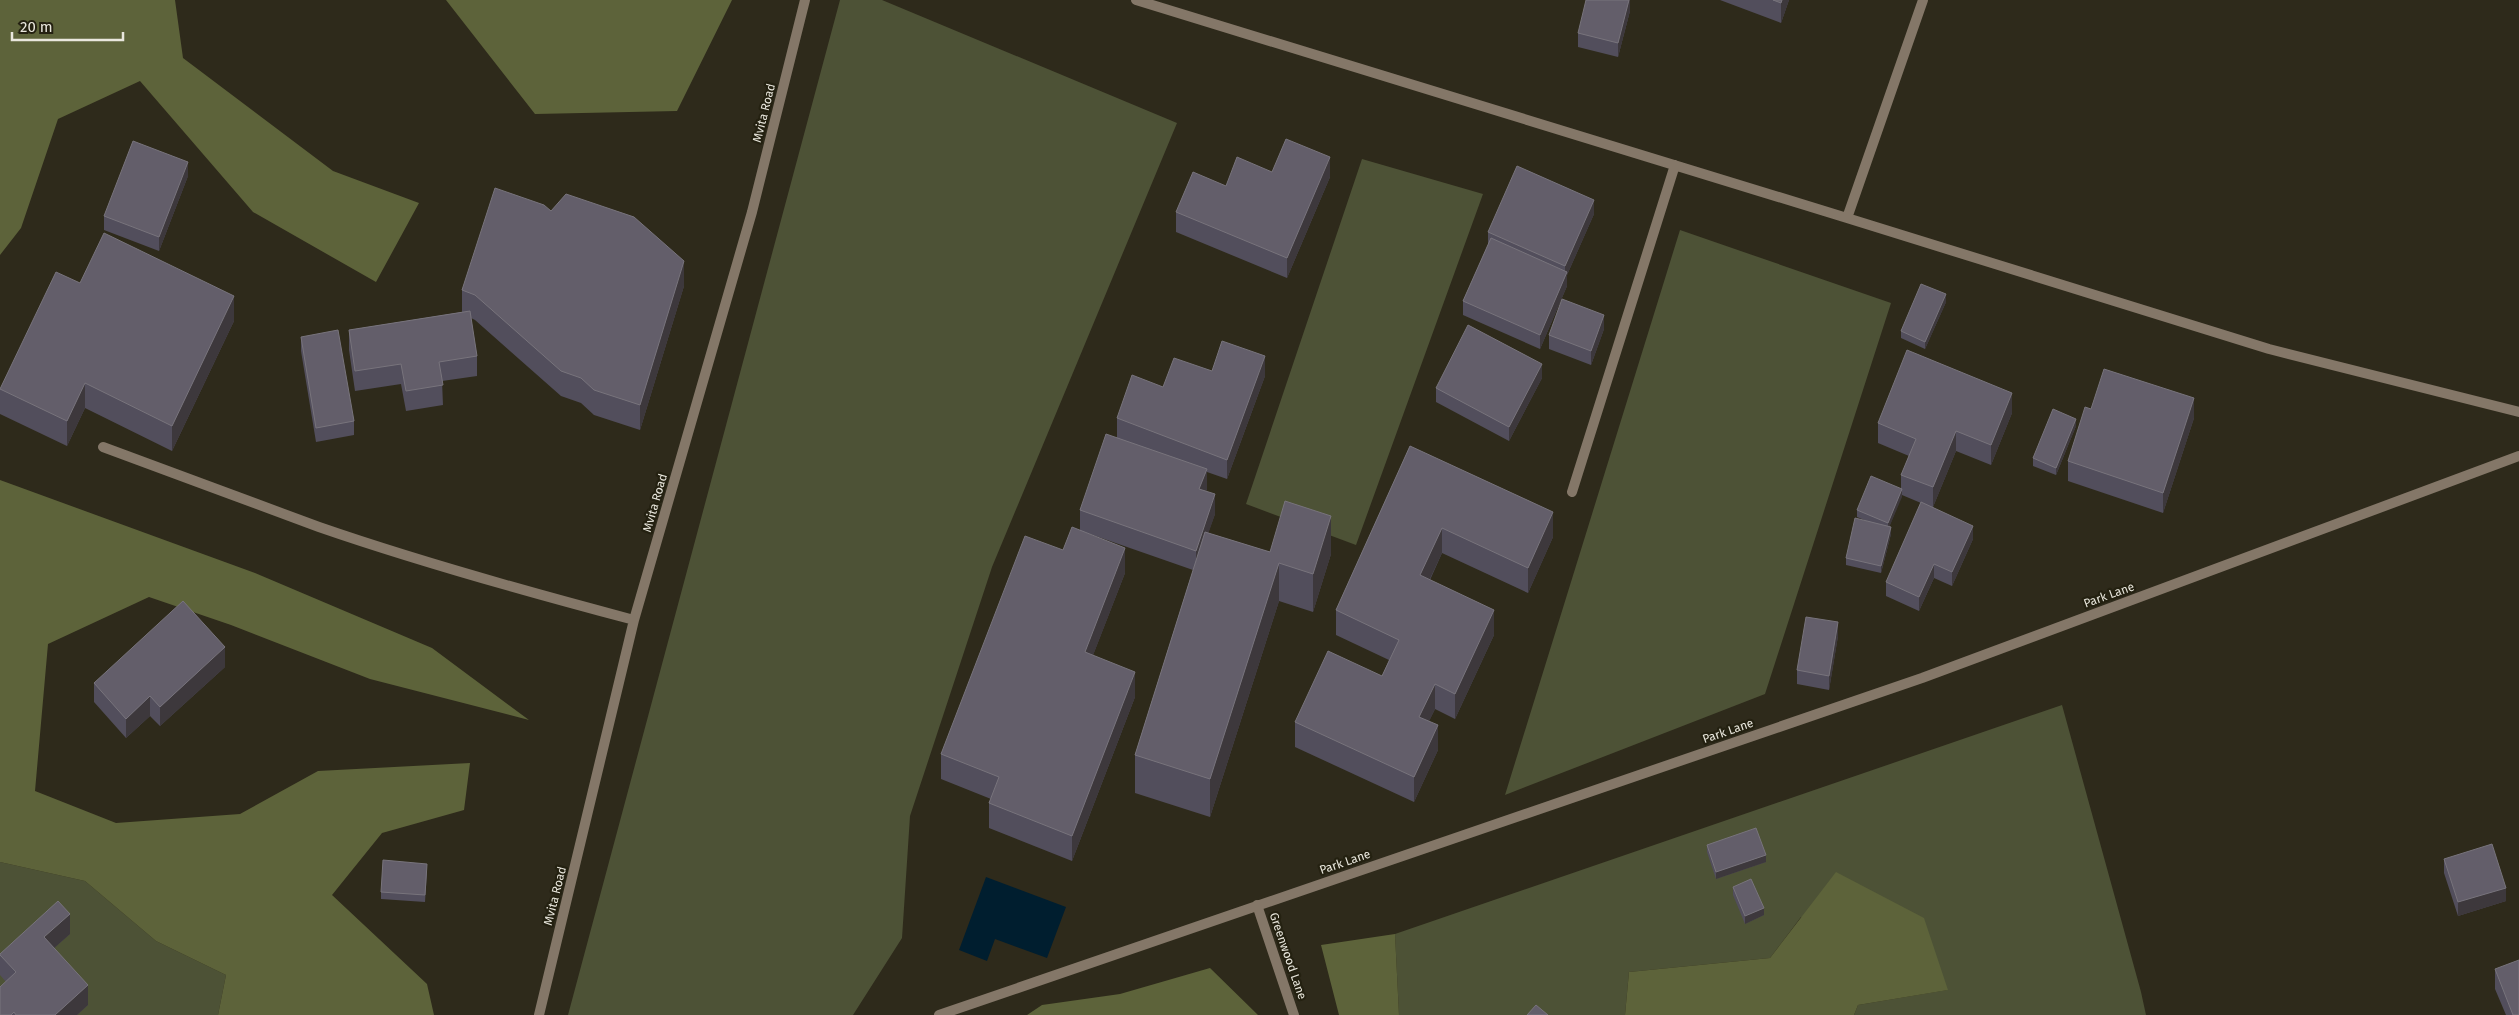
<svg xmlns="http://www.w3.org/2000/svg" width="2519" height="1015" font-family="'Fira Sans',sans-serif">
	<style>
		.green { fill: #4d5236 }
		.forest { fill: #5d633a }
		.water { fill: #001e2f }
		.lines { fill: none; stroke-linecap: round; stroke-linejoin: round }
		.street { stroke: #847768; stroke-width: 10 }
		.wall { fill: #524e5c }
		.shaded-wall { fill: #3d383c }
		.building { fill: #635e6a; stroke: #78747c }
		.labels { text-anchor: middle; stroke-width: 4.5; stroke-linejoin: round; paint-order: stroke }
		.street-label { font-size: 12px; fill: #e9e7dd; stroke: #242111 }
	</style>
	<rect width="100%" height="100%" fill="#2e2a1b"/>
	<path class="green" d="M 840,0 L 882,0 L 1177,123 L 992,567 L 910,816 L 902,938 L 853,1015 L 568,1015 Z
		M 1362,159 L 1483,194 L 1356,545 L 1246,504 Z
		M 1680,230 L 1891,303 L 1765,694 L 1505,795 Z
		M 2062,705 L 2141,992 L 2146,1015 L 1854,1015 L 1858,1005 L 1947,990 L 1801,917 L 1770,958 L 1629,972 L 1625,1015 L 1399,1015 L 1395,934 Z
		M 0,862 L 85,881 L 156,941 L 226,975 L 218,1015 L 0,1015 Z"/>
	<path class="forest" d="M 0,0 L 175,0 L 183,58 L 333,171 L 419,203 L 376,282 L 253,212 L 140,81 L 58,119 L 21,228 L 0,255 Z
		M 446,0 L 732,0 L 677,111 L 535,114 Z
		M 0,480 L 255,573 L 432,648 L 529,720 L 370,679 L 231,625 L 149,597 L 48,644 L 35,791 L 116,823 L 240,814 L 318,771 L 470,763 L 464,810 L 382,833 L 332,895 L 427,984 L 434,1015 L 218,1015 L 226,975 L 156,941 L 85,881 L 0,862 Z
		M 1836,872 L 1924,918 L 1948,990 L 1858,1005 L 1854,1015 L 1625,1015 L 1629,972 L 1770,958 Z
		M 1395,934 L 1399,1015 L 1339,1015 L 1321,945 Z
		M 1210,968 L 1258,1015 L 1027,1015 L 1042,1005 L 1120,994 Z"/>
	<path class="water" d="M 986,877 L 1066,907 L 1047,958 L 995,939 L 987,961 L 959,950 Z"/>
	<g class="lines">
		<path class="street" d="M 1136,0 L 1847,218
			M 1923,0 L 1847,218 L 2269,349 L 2519,412
			M 103,447 C 175,473 247,501 319,527 C 423,563 528,592 634,620
			M 1572,492 L 1675,165
			M 1257,905 L 1294,1015
			M 539,1015 L 634,620 L 752,212 L 805,0
			M 939,1015 L 1922,678 L 2519,456"/>
	</g>
	<path class="wall" d="M 1630,0 L 1630,11 L 1618,57 L 1578,47 L 1578,33 Z
		M 1720,0 L 1789,0 L 1781,23 Z
		M 1272,172 L 1330,177 L 1287,278 L 1176,232 L 1176,212 L 1226,186 Z
		M 188,176 L 159,251 L 104,230 L 104,216 Z
		M 551,211 L 684,286 L 640,430 L 594,415 L 581,403 L 561,396 L 475,320 L 471,318 L 477,356 L 477,376 L 442,381 L 443,405 L 406,411 L 401,384 L 355,391 L 349,350 L 349,330 L 462,312 L 462,290 Z
		M 1594,214 L 1567,275 L 1567,286 L 1540,349 L 1463,315 L 1463,301 L 1488,245 L 1488,232 Z
		M 80,283 L 234,321 L 172,451 L 85,408 L 67,446 L 0,414 L 0,389 Z
		M 1946,302 L 1925,349 L 1901,338 L 1901,331 Z
		M 1604,329 L 1591,365 L 1549,349 L 1549,335 Z
		M 301,337 L 354,421 L 354,435 L 316,442 L 301,351 Z
		M 1212,371 L 1265,376 L 1227,479 L 1207,472 L 1207,489 L 1206,491 L 1215,514 L 1208,533 L 1270,552 L 1331,554 L 1313,612 L 1279,601 L 1210,817 L 1135,793 L 1135,755 L 1193,570 L 1084,532 L 1125,573 L 1093,655 L 1135,697 L 1072,861 L 989,828 L 989,803 L 991,799 L 941,779 L 941,754 L 1063,550 L 1080,530 L 1080,510 L 1117,437 L 1117,418 L 1163,387 Z
		M 1542,378 L 1509,441 L 1436,402 L 1436,388 Z
		M 2091,409 L 2194,418 L 2163,513 L 2068,481 L 2068,461 Z
		M 2012,413 L 1991,465 L 1956,451 L 1933,507 L 1973,539 L 1952,586 L 1934,578 L 1919,611 L 1886,596 L 1886,582 L 1921,503 L 1902,495 L 1889,527 L 1891,534 L 1881,573 L 1846,565 L 1846,558 L 1869,522 L 1857,517 L 1857,510 L 1901,489 L 1901,475 L 1909,456 L 1878,443 L 1878,423 Z
		M 2076,426 L 2056,475 L 2033,466 L 2033,458 Z
		M 1410,446 L 1553,537 L 1528,593 L 1442,553 L 1430,580 L 1494,635 L 1455,719 L 1435,709 L 1429,721 L 1438,750 L 1414,802 L 1295,747 L 1295,722 L 1382,676 L 1389,660 L 1336,635 L 1336,610 Z
		M 1838,636 L 1829,690 L 1797,684 L 1797,670 Z
		M 225,667 L 160,726 L 150,716 L 126,738 L 94,702 L 94,683 Z
		M 1707,845 L 1766,862 L 1716,879 L 1707,852 Z
		M 2444,859 L 2506,901 L 2458,916 L 2444,873 Z
		M 427,871 L 425,902 L 381,899 L 381,892 Z
		M 1733,887 L 1764,915 L 1745,924 L 1733,895 Z
		M 70,934 L 54,948 L 88,1005 L 77,1015 L 0,1015 L 6,982 L 0,975 L 0,954 Z
		M 2495,969 L 2519,1015 L 2506,1015 L 2495,989 Z"/>
	<path class="shaded-wall" d="M 1629,0 L 1630,0 L 1630,11 L 1618,57 L 1618,43 Z
		M 1782,0 L 1789,0 L 1781,23 L 1781,3 Z
		M 1330,157 L 1330,177 L 1287,278 L 1287,258 Z
		M 188,162 L 188,176 L 159,251 L 159,237 Z
		M 1594,200 L 1594,214 L 1567,275 L 1567,286 L 1540,349 L 1540,335 L 1565,277 L 1565,266 Z
		M 684,261 L 684,286 L 640,430 L 640,405 Z
		M 1946,294 L 1946,302 L 1925,349 L 1925,342 Z
		M 234,296 L 234,321 L 172,451 L 172,426 Z
		M 1604,315 L 1604,329 L 1591,365 L 1591,351 Z
		M 1265,356 L 1265,376 L 1227,479 L 1227,460 Z
		M 1542,364 L 1542,378 L 1509,441 L 1509,427 Z
		M 85,383 L 85,408 L 67,446 L 67,421 Z
		M 2012,393 L 2012,413 L 1991,465 L 1991,445 Z
		M 2194,398 L 2194,418 L 2163,513 L 2163,493 Z
		M 2076,419 L 2076,426 L 2056,475 L 2056,468 Z
		M 1956,431 L 1956,451 L 1933,507 L 1933,487 Z
		M 1207,469 L 1207,489 L 1199,509 L 1199,489 Z
		M 1902,489 L 1902,497 L 1888,530 L 1888,523 Z
		M 1215,494 L 1215,514 L 1196,570 L 1196,551 Z
		M 1553,512 L 1553,537 L 1528,593 L 1528,568 Z
		M 1331,516 L 1331,554 L 1313,612 L 1313,574 Z
		M 1973,526 L 1973,539 L 1952,586 L 1952,572 Z
		M 1891,527 L 1891,534 L 1881,573 L 1881,566 Z
		M 1442,528 L 1442,553 L 1420,600 L 1420,575 Z
		M 1125,548 L 1125,573 L 1085,676 L 1085,652 Z
		M 1279,563 L 1279,601 L 1210,817 L 1210,779 Z
		M 1934,564 L 1934,578 L 1919,611 L 1919,597 Z
		M 1494,610 L 1494,635 L 1455,719 L 1455,694 Z
		M 1838,622 L 1838,636 L 1829,690 L 1829,676 Z
		M 225,647 L 225,667 L 160,726 L 160,707 Z
		M 1135,672 L 1135,697 L 1072,861 L 1072,836 Z
		M 1435,684 L 1435,709 L 1419,742 L 1419,717 Z
		M 150,696 L 150,716 L 126,738 L 126,719 Z
		M 1438,725 L 1438,750 L 1414,802 L 1414,777 Z
		M 1766,855 L 1766,862 L 1716,879 L 1716,872 Z
		M 2506,888 L 2506,901 L 2458,916 L 2458,902 Z
		M 1764,908 L 1764,915 L 1745,924 L 1745,916 Z
		M 70,914 L 70,934 L 44,957 L 44,937 Z
		M 88,985 L 88,1005 L 77,1015 L 55,1015 Z"/>
	<path class="building" d="M 1586,0 L 1629,0 L 1618,43 L 1578,33 Z
		M 1773,0 L 1782,0 L 1781,3 Z
		M 1286,139 L 1330,157 L 1287,258 L 1176,212 L 1193,172 L 1226,186 L 1237,157 L 1272,172 Z
		M 133,141 L 188,162 L 159,237 L 104,216 Z
		M 1517,166 L 1594,200 L 1565,266 L 1488,232 Z
		M 495,188 L 544,205 L 551,211 L 566,194 L 634,217 L 684,261 L 640,405 L 594,390 L 581,378 L 561,371 L 475,295 L 462,290 Z
		M 104,233 L 234,296 L 172,426 L 85,383 L 67,421 L 0,389 L 56,272 L 80,283 Z
		M 1491,238 L 1567,272 L 1540,335 L 1463,301 Z
		M 1921,284 L 1946,294 L 1925,342 L 1901,331 Z
		M 1562,299 L 1604,315 L 1591,351 L 1549,335 Z
		M 470,311 L 477,356 L 439,362 L 443,385 L 406,391 L 401,364 L 355,371 L 349,330 Z
		M 1468,325 L 1542,364 L 1509,427 L 1436,388 Z
		M 338,330 L 354,421 L 316,428 L 301,337 Z
		M 1222,341 L 1265,356 L 1227,460 L 1117,418 L 1132,375 L 1163,387 L 1174,358 L 1212,371 Z
		M 1907,350 L 2012,393 L 1991,445 L 1956,431 L 1933,487 L 1901,475 L 1916,439 L 1878,423 Z
		M 2104,369 L 2194,398 L 2163,493 L 2068,461 L 2085,407 L 2091,409 Z
		M 2053,409 L 2076,419 L 2056,468 L 2033,458 Z
		M 1106,434 L 1207,469 L 1199,489 L 1215,494 L 1196,551 L 1080,510 Z
		M 1410,446 L 1553,512 L 1528,568 L 1442,528 L 1420,575 L 1494,610 L 1455,694 L 1435,684 L 1419,717 L 1438,725 L 1414,777 L 1295,722 L 1328,651 L 1382,676 L 1399,640 L 1336,610 Z
		M 1871,476 L 1902,489 L 1888,523 L 1857,510 Z
		M 1285,501 L 1331,516 L 1313,574 L 1279,563 L 1210,779 L 1135,755 L 1205,532 L 1270,552 Z
		M 1921,502 L 1973,526 L 1952,572 L 1934,564 L 1919,597 L 1886,582 Z
		M 1855,518 L 1891,527 L 1881,566 L 1846,558 Z
		M 1072,527 L 1125,548 L 1085,652 L 1135,672 L 1072,836 L 989,803 L 999,777 L 941,754 L 1025,536 L 1063,550 Z
		M 183,601 L 225,647 L 160,707 L 150,696 L 126,719 L 94,683 Z
		M 1806,617 L 1838,622 L 1829,676 L 1797,670 Z
		M 1756,828 L 1766,855 L 1716,872 L 1707,845 Z
		M 2492,844 L 2506,888 L 2458,902 L 2444,859 Z
		M 383,860 L 427,864 L 425,895 L 381,892 Z
		M 1751,879 L 1764,908 L 1745,916 L 1733,887 Z
		M 58,901 L 70,914 L 44,937 L 88,985 L 55,1015 L 16,1015 L 14,1012 L 11,1015 L 0,1015 L 0,987 L 16,972 L 0,955 L 0,954 Z
		M 2519,960 L 2519,1015 L 2513,1015 L 2495,969 Z
		M 1536,1005 L 1548,1015 L 1527,1015 Z"/>
	<g class="labels">
		<g class="street-label">
			<text transform="translate(764 113) rotate(-76)" y="4">Mvita Road</text>
			<text transform="translate(655 503) rotate(-74)" y="4">Mvita Road</text>
			<text transform="translate(2109 595) rotate(-20)" y="4">Park Lane</text>
			<text transform="translate(1728 731) rotate(-19)" y="4">Park Lane</text>
			<text transform="translate(1345 862) rotate(-19)" y="4">Park Lane</text>
			<text transform="translate(555 896) rotate(-76)" y="4">Mvita Road</text>
			<text transform="translate(1288 956) rotate(71)" y="4">Greenwood Lane</text>
		</g>
	</g>
	<path d="M12 32v8h111v-8" fill="none" stroke="#e9e7dd" stroke-width="2.5"/>
	<text x="20" y="32" font-size="15" fill="#e9e7dd" stroke="#242111" stroke-width="4" paint-order="stroke">20 m</text>
</svg>
